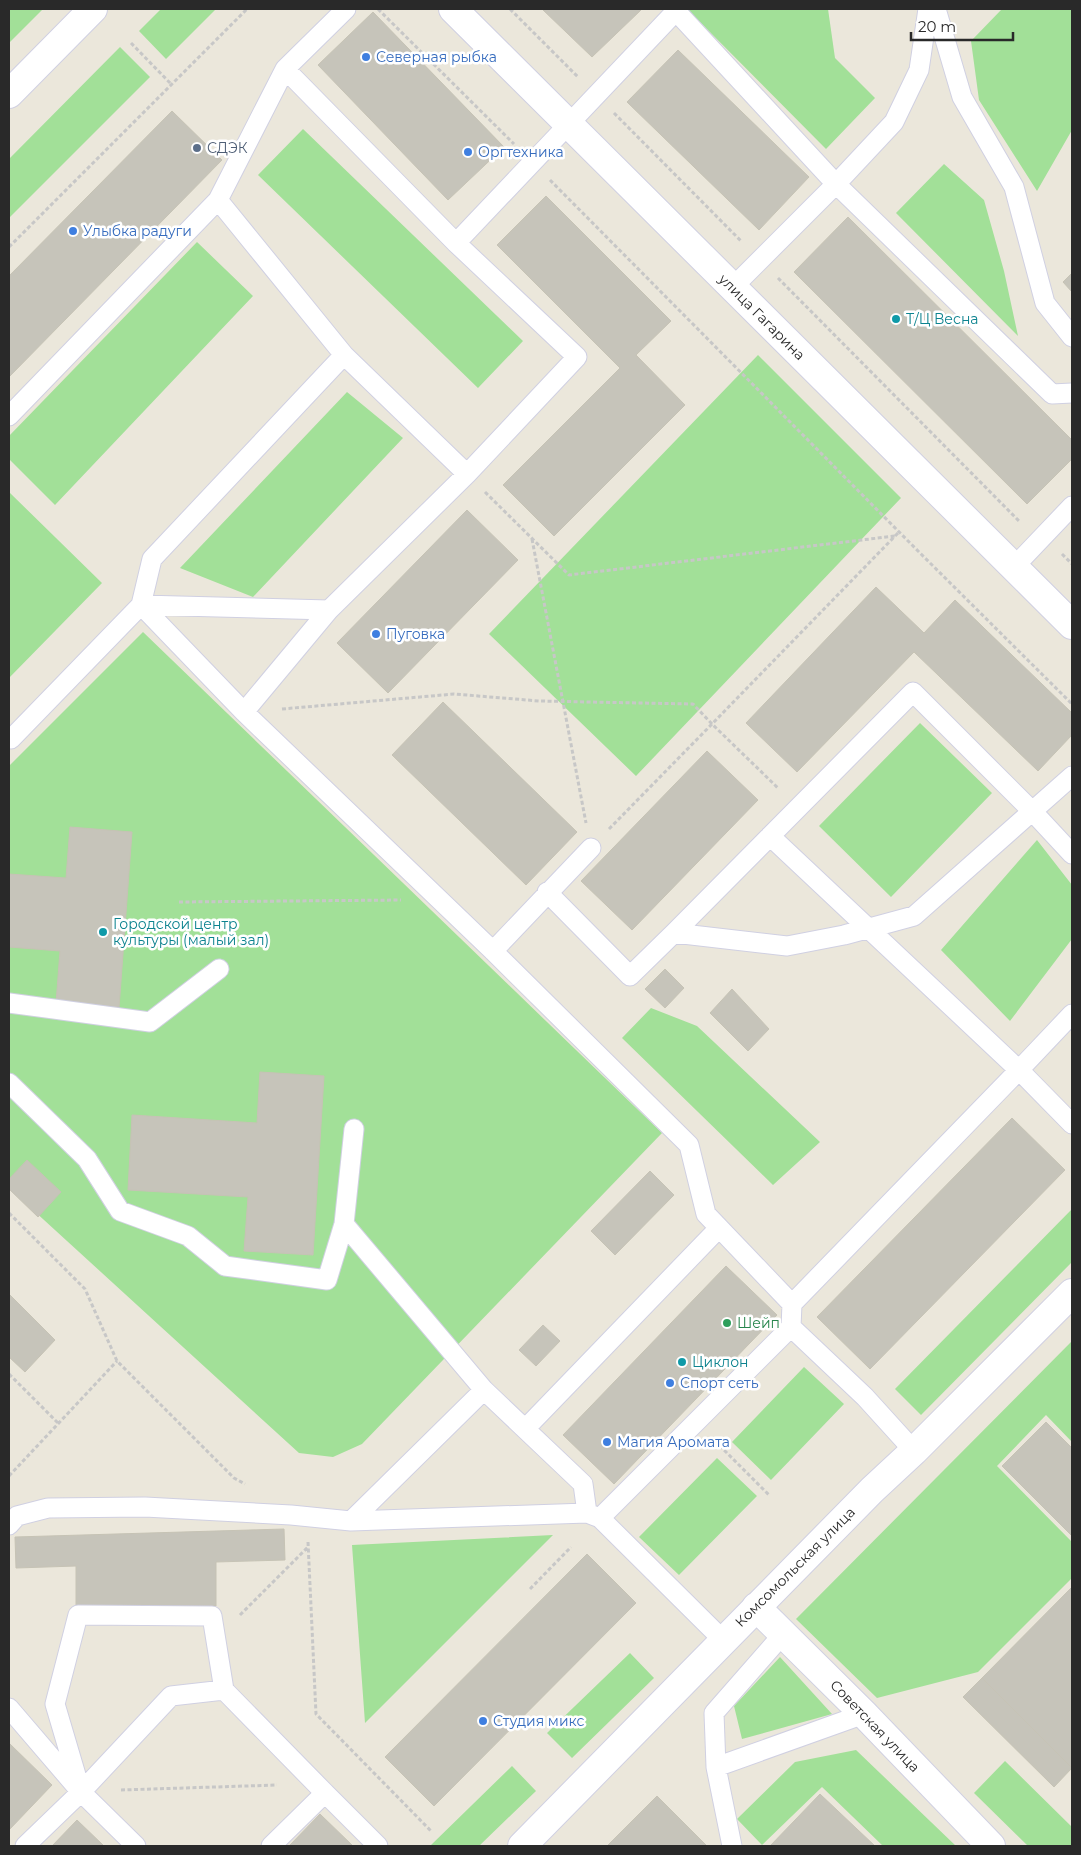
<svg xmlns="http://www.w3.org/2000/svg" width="1081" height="1855" font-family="Montserrat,sans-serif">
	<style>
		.green { fill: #a2e098 }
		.building { fill: #c6c4ba; stroke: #c6c3b5 }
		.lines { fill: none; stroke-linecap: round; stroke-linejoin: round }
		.lane-casing { stroke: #d0d0e2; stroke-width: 21 }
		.street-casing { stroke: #d0d0e2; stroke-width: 30 }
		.secondary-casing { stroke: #d0d0e2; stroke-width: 30 }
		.path { stroke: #c7c7c7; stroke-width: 3; stroke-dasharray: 4 2.5; stroke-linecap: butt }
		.lane { stroke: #fff; stroke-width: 19 }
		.street { stroke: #fff; stroke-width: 28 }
		.secondary { stroke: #fff; stroke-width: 28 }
		.shop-dot { fill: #3f7fe0; stroke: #fff; stroke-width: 2 }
		.service-dot { fill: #5c6f8a; stroke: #fff; stroke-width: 2 }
		.culture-dot { fill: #0f9aa8; stroke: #fff; stroke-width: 2 }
		.leisure-dot { fill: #2e9e5b; stroke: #fff; stroke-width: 2 }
		.labels { text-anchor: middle; stroke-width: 5; stroke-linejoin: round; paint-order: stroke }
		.shop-label { font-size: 14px; fill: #366cbe; stroke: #fff; text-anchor: start }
		.service-label { font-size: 14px; fill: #4e5e75; stroke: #fff; text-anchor: start }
		.street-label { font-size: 14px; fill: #292929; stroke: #fff }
		.culture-label { font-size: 14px; fill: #0d838f; stroke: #fff; text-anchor: start }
		.leisure-label { font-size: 14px; fill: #27864d; stroke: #fff; text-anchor: start }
	</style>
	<rect width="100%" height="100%" fill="#ebe7db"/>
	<path class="green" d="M 9,9 L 43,9 L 9,43 Z
		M 161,9 L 216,9 L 166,59 L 139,31 Z
		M 687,9 L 828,9 L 835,58 L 875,98 L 826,149 Z
		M 1002,9 L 1072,9 L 1072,130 L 1037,191 L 979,100 L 971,41 Z
		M 120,47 L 150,77 L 9,218 L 9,159 Z
		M 303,129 L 523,341 L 478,388 L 258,175 Z
		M 944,164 L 984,200 L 1004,271 L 1018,336 L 896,213 Z
		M 197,242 L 253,296 L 55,505 L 9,459 L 9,436 Z
		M 758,355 L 901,498 L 636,776 L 489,634 Z
		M 347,392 L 403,438 L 253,597 L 180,568 Z
		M 9,492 L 102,583 L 9,678 Z
		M 143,632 L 662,1133 L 362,1444 L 333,1457 L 299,1453 L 9,1188 L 9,766 Z
		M 920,723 L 992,793 L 891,897 L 819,826 Z
		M 1037,840 L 1072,885 L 1072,939 L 1010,1021 L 941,950 Z
		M 651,1008 L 697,1026 L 820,1142 L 773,1185 L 622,1038 Z
		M 1072,1209 L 1072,1262 L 921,1415 L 895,1389 Z
		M 1072,1341 L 1072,1442 L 1046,1415 L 997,1466 L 1072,1542 L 1072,1578 L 978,1672 L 877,1698 L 796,1619 Z
		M 804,1367 L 844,1404 L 771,1480 L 732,1442 Z
		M 717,1458 L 757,1496 L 679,1575 L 639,1537 Z
		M 553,1535 L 365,1723 L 352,1545 Z
		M 630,1653 L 654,1678 L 572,1758 L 547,1733 Z
		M 780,1657 L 832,1714 L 742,1739 L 734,1706 Z
		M 856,1750 L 956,1846 L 883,1846 L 822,1787 L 762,1845 L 737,1819 L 795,1762 Z
		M 1005,1761 L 1072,1827 L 1072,1846 L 1028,1846 L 974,1793 Z
		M 512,1766 L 536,1791 L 479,1846 L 430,1846 Z"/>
	<path class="building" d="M 542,9 L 640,9 L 641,10 L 592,57 Z
		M 373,12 L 504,147 L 448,200 L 318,65 Z
		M 678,50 L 809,177 L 759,230 L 627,102 Z
		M 172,111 L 222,160 L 9,377 L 9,276 Z
		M 546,196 L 671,321 L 636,355 L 685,405 L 554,536 L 503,485 L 620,368 L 497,245 Z
		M 848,217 L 1072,440 L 1072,459 L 1027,504 L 794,272 Z
		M 1072,273 L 1072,292 L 1063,282 Z
		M 467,510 L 518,560 L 388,693 L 337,643 Z
		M 876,587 L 924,633 L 955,600 L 1072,713 L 1072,735 L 1038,771 L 914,652 L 797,772 L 746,723 Z
		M 443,702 L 577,832 L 526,885 L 392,755 Z
		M 707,751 L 758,800 L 632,930 L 581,881 Z
		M 70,827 L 132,832 L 119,1008 L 56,1003 L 60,951 L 9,947 L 9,874 L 66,878 Z
		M 665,969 L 684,988 L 665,1008 L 645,989 Z
		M 732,989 L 769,1029 L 748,1051 L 710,1013 Z
		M 260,1072 L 324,1076 L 313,1255 L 244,1251 L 248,1197 L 128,1190 L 132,1115 L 257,1123 Z
		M 1012,1118 L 1065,1170 L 870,1369 L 817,1317 Z
		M 27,1160 L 61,1192 L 38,1217 L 9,1189 L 9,1179 Z
		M 650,1171 L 674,1195 L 615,1255 L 591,1231 Z
		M 726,1266 L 777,1315 L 614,1484 L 563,1435 Z
		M 10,1295 L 55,1340 L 25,1372 L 9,1357 L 9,1297 Z
		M 543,1325 L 560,1341 L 536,1366 L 519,1350 Z
		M 1046,1422 L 1072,1448 L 1072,1536 L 1002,1466 Z
		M 284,1529 L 285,1560 L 216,1562 L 216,1606 L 76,1608 L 76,1566 L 16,1568 L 15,1537 Z
		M 587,1554 L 636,1603 L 434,1806 L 385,1757 Z
		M 1072,1587 L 1072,1768 L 982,1678 Z
		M 982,1678 L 1072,1768 L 1054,1787 L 963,1697 Z
		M 9,1743 L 52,1785 L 9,1830 Z
		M 820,1794 L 875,1846 L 770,1846 Z
		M 657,1796 L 707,1846 L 607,1846 Z
		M 320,1814 L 353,1846 L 289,1846 Z
		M 77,1820 L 104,1846 L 52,1846 Z"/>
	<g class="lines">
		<g class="lane-casing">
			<path id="lane" d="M 674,9 L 836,184 L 1052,394 L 1072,393
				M 936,9 L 962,97 L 1014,187 L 1045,303 L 1072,337
				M 218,200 L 344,355 L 152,559 L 141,605 L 244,712 L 493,951 L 689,1145 L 706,1214 L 792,1304 L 791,1327 L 865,1397 L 914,1451
				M 456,243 L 676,11
				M 732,288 L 836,184 L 894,122 L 919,70 L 928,9
				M 344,355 L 467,474
				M 9,416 L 218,200 L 285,69 L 346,9
				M 1014,567 L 1072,506
				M 244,712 L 329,610 L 467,474 L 577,357 L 456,243 L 285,69
				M 11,739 L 141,605 L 329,610
				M 770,836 L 1019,1070 L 792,1304
				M 547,892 L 630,976 L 674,933 L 913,692 L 1033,812 L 1072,854
				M 674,933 L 787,946 L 844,935 L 914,916 L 1072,776
				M 493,951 L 591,848
				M 9,1003 L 150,1022 L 219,969
				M 1072,1014 L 1019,1070 L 1072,1124
				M 9,1083 L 87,1159 L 120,1211 L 188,1236 L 225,1266 L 327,1280 L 344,1224 L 484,1390
				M 344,1224 L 354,1129
				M 525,1429 L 719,1228
				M 600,1518 L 791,1327
				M 351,1521 L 484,1390 L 583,1484 L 587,1513
				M 9,1525 L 17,1516 L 48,1508 L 145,1507 L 291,1515 L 351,1521 L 587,1513 L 600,1518 L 723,1640
				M 9,1708 L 81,1792 L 136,1846
				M 716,1767 L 864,1714
				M 81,1792 L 171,1696 L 224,1690
				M 25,1846 L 81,1792 L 55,1704 L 78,1615 L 212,1616 L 224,1690 L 325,1793
				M 271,1846 L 325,1793 L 378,1846
				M 732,1846 L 716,1767 L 714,1713 L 784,1633"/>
		</g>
		<g class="street-casing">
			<path id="street" d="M 756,1607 L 864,1714 L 991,1846"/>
		</g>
		<g class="secondary-casing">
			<path id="secondary" d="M 453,9 L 1072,625
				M 9,94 L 93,9
				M 522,1846 L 872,1490 L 914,1451 L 1072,1293"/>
		</g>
		<path class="path" d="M 378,9 L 514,144
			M 510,9 L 578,77
			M 131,43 L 172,85
			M 614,113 L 742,242
			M 550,180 L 919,552 L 1072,704
			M 9,247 L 247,9
			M 778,278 L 1020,522
			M 485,492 L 569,575 L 895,536
			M 532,539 L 586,823
			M 1062,554 L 1072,564
			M 282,709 L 454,694 L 539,701 L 693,704 L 712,724 L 899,532
			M 609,829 L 712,724 L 779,789
			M 179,902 L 401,900
			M 9,1213 L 85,1289 L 117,1361 L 234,1478 L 245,1484
			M 9,1374 L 59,1424
			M 715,1441 L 769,1495
			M 9,1476 L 117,1361
			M 308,1542 L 316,1714 L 432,1832
			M 530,1589 L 571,1547
			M 240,1615 L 308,1547
			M 121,1790 L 277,1785"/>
		<use href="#lane" class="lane"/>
		<use href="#street" class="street"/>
		<use href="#secondary" class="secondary"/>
	</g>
	<g class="shop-dot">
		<circle cx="366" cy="57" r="5"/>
		<circle cx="468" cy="152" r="5"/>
		<circle cx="73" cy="231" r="5"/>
		<circle cx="376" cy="634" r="5"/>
		<circle cx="670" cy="1383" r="5"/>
		<circle cx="607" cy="1442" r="5"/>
		<circle cx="483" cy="1721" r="5"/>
	</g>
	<circle class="service-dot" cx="197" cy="148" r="5"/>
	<g class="culture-dot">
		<circle cx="896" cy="319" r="5"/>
		<circle cx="103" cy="932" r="5"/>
		<circle cx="682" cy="1362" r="5"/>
	</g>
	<circle class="leisure-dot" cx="727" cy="1323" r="5"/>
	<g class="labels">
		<g class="shop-label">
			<text x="376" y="62">Северная рыбка</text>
			<text x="478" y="157">Оргтехника</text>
			<text x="83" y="236">Улыбка радуги</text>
			<text x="386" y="639">Пуговка</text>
			<text x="680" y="1388">Спорт сеть</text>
			<text x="617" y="1447">Магия Аромата</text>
			<text x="493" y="1726">Студия микс</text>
		</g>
		<g class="service-label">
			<text x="207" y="153">СДЭК</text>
		</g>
		<g class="street-label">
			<text transform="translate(762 317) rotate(45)" y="5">улица Гагарина</text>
			<text transform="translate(795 1567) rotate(-45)" y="5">Комсомольская улица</text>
			<text transform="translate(875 1726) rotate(46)" y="5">Советская улица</text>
		</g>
		<g class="culture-label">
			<text x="906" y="324">Т/Ц Весна</text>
			<text x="113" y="929">Городской центр<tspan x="113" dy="16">культуры (малый зал)</tspan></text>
			<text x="692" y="1367">Циклон</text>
		</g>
		<g class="leisure-label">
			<text x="737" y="1328">Шейп</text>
		</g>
	</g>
	<rect width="1081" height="1855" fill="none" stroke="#292929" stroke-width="20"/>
	<path d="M911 32v8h102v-8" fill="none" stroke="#292929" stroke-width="2.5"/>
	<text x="918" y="32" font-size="15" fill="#292929" stroke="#ffffff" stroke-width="4" paint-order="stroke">20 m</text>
</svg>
